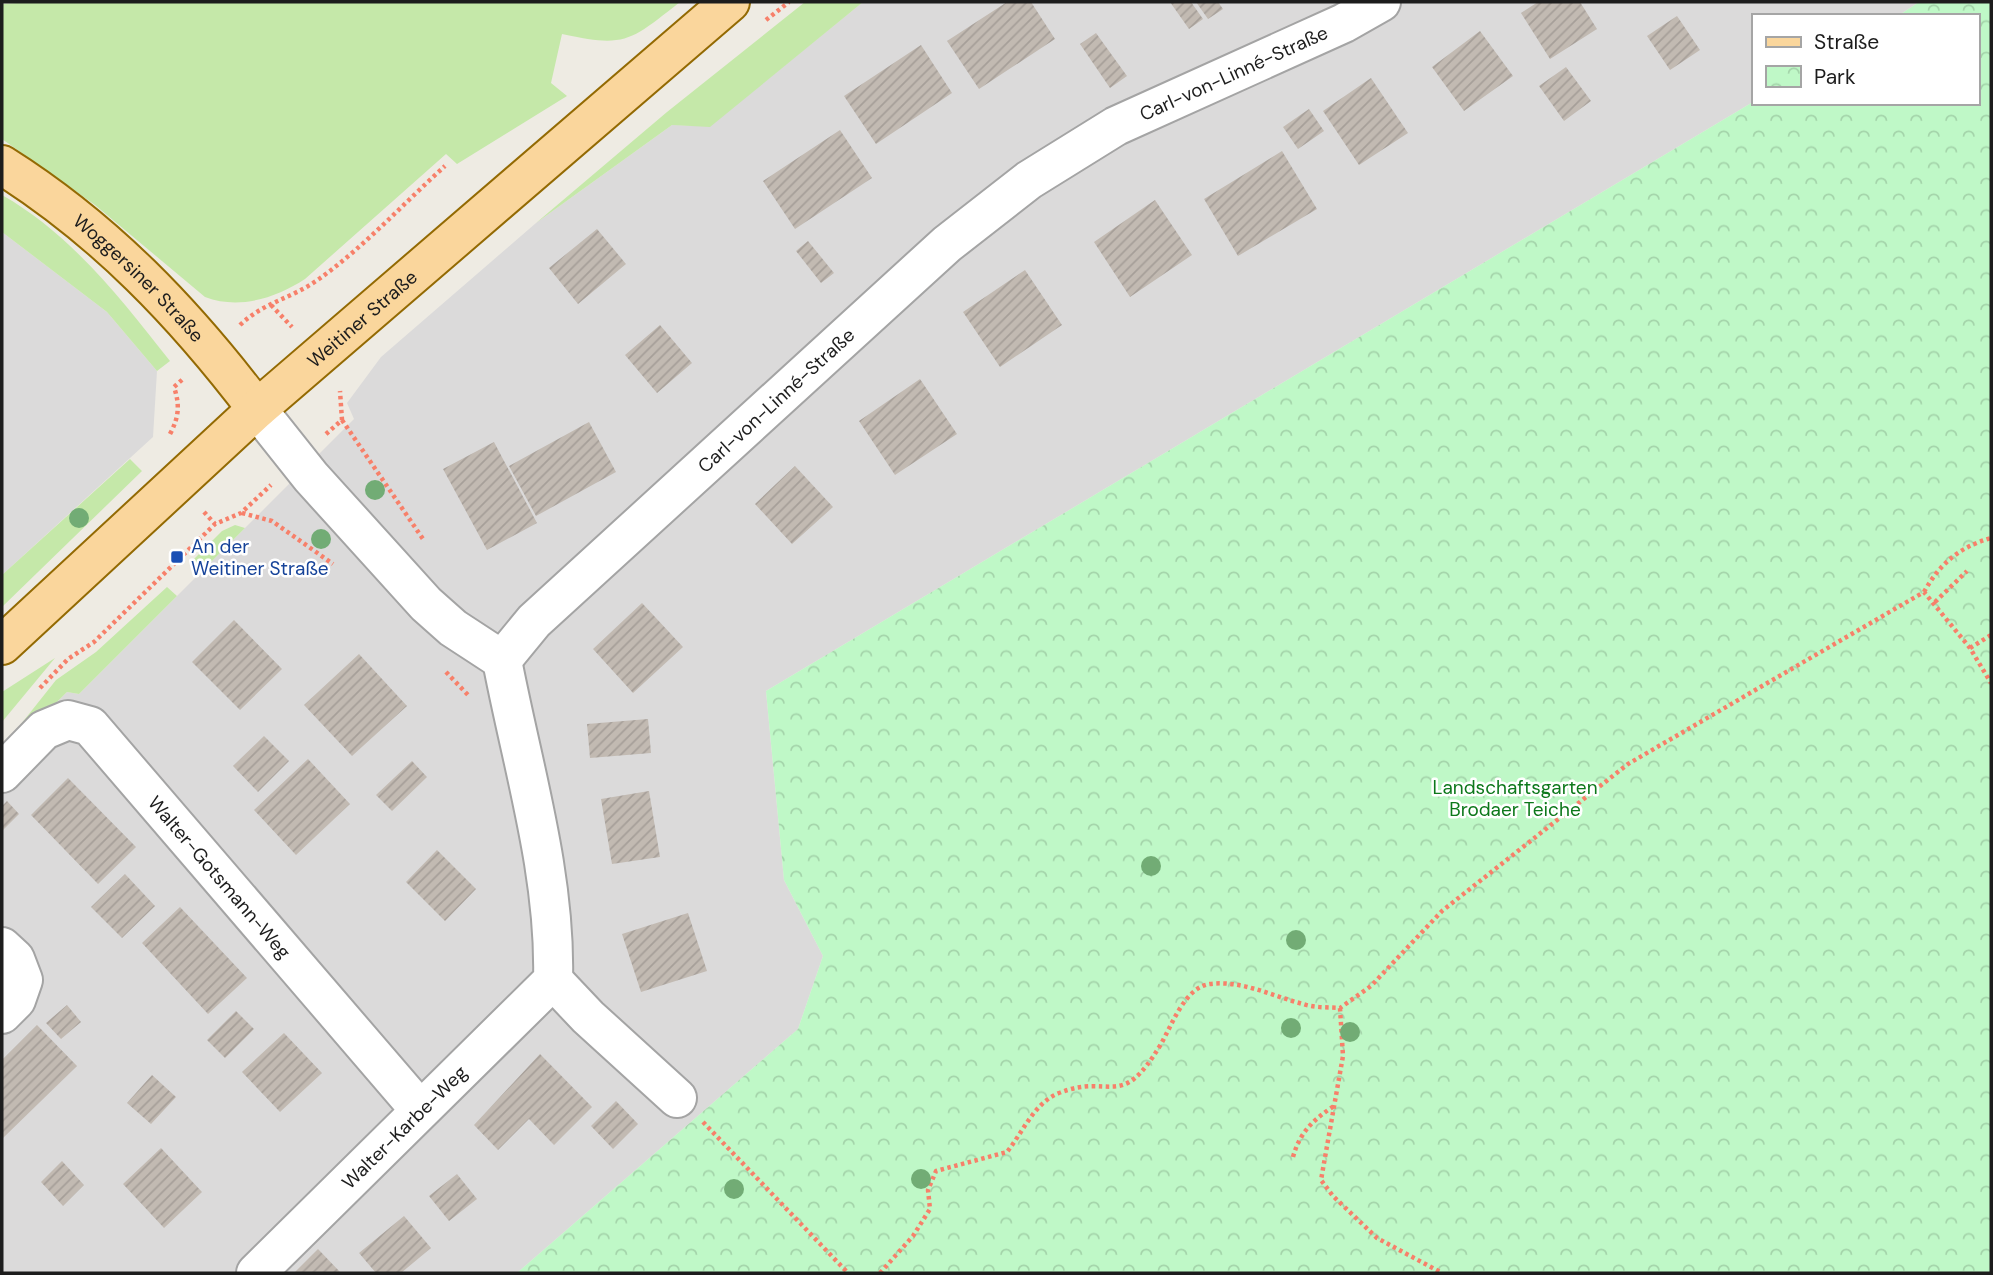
<svg xmlns="http://www.w3.org/2000/svg" width="1993" height="1275" font-family="'DM Sans',sans-serif">
	<style>
		.residential { fill: #dbdada }
		.grass { fill: #c5e8a9 }
		.park { fill: url(#park-crowns) }
		.building { fill: url(#building-hatch) }
		.lines { fill: none; stroke-linecap: round; stroke-linejoin: round }
		.minor-casing { stroke: #a4a4a4; stroke-width: 42 }
		.major-casing { stroke: #936a03; stroke-width: 42 }
		.path { stroke: #f7806a; stroke-width: 4.5; stroke-dasharray: 3.5 3.5; stroke-linecap: butt }
		.minor { stroke: #fff; stroke-width: 38 }
		.major { stroke: #fad69c; stroke-width: 38 }
		.tree { fill: #72ac75 }
		.transit-dot { fill: #1a4fb4; stroke: #fff; stroke-width: 2.5 }
		.labels { text-anchor: middle; stroke-width: 5; stroke-linejoin: round; paint-order: stroke }
		.street-label { font-size: 19px; fill: #1d1d1d; stroke: #fff }
		.transit-label { font-size: 19px; fill: #164399; stroke: #fff; text-anchor: start }
		.park-label { font-size: 19px; fill: #0d781b; stroke: #fff }
	</style>
	<defs>
		<pattern id="park-crowns" width="20" height="18" patternUnits="userSpaceOnUse" patternTransform="scale(1.75)"><rect width="20" height="18" fill="#bff8c7"/><path d="M2 6a3 3 0 1 1 6 0M12 15a3 3 0 1 1 6 0" fill="none" stroke="#a4d4aa"/></pattern>
		<pattern id="building-hatch" width="6" height="6" patternUnits="userSpaceOnUse" patternTransform="scale(1.75)"><rect width="6" height="6" fill="#c2bab2"/><path d="M-1 1l2-2M0 6l6-6M5 7l2-2" fill="none" stroke="#a69f99"/></pattern>
	</defs>
	<rect width="100%" height="100%" fill="#eeebe3"/>
	<path class="residential" d="M 863,2 L 1919,2 L 1898,16 L 1753,16 L 1753,102 L 766,691 L 784,880 L 823,956 L 798,1029 L 517,1273 L 2,1273 L 2,756 L 67,692 L 79,694 L 354,419 L 347,403 L 381,357 L 536,223 L 672,125 L 710,126 Z
		M 2,232 L 107,312 L 157,371 L 153,437 L 2,575 Z"/>
	<path class="grass" d="M 31,2 L 680,2 C 630,41 626,48 562,34 L 551,83 L 567,96 L 457,164 L 446,154 L 305,279 C 276,298 239,310 205,297 L 95,205 L 2,139 L 2,4 Z
		M 805,2 L 863,2 L 710,127 L 672,125 L 536,223 L 667,112 Z
		M 2,195 C 71,234 122,300 170,361 L 157,371 L 107,312 L 2,232 Z
		M 130,459 L 142,471 L 2,607 L 2,575 Z
		M 235,525 L 245,528 L 202,571 L 192,561 L 222,531 Z
		M 167,587 L 177,596 L 79,694 L 67,692 L 2,756 L 2,748 L 56,680 L 96,652 Z
		M 55,658 L 2,722 L 2,692 Z"/>
	<path class="park" d="M 1919,2 L 1991,2 L 1991,1273 L 517,1273 L 798,1029 L 823,956 L 784,880 L 766,691 L 1753,102 L 1977,103 L 1977,16 L 1898,16 Z"/>
	<path class="building" d="M 1007,2 L 1031,2 L 1055,39 L 979,89 L 947,41 Z
		M 1170,2 L 1191,2 L 1203,19 L 1189,29 Z
		M 1196,2 L 1218,2 L 1223,9 L 1208,19 Z
		M 1538,2 L 1580,2 L 1597,29 L 1550,59 L 1521,13 Z
		M 1677,16 L 1700,50 L 1670,70 L 1647,36 Z
		M 1480,31 L 1513,76 L 1464,111 L 1432,67 Z
		M 1096,33 L 1127,76 L 1110,88 L 1080,44 Z
		M 921,45 L 952,93 L 876,144 L 844,96 Z
		M 1566,67 L 1591,101 L 1564,121 L 1539,86 Z
		M 1371,78 L 1408,133 L 1359,165 L 1323,111 Z
		M 1309,109 L 1324,131 L 1298,149 L 1283,127 Z
		M 840,130 L 872,178 L 795,229 L 763,181 Z
		M 1282,151 L 1317,209 L 1238,256 L 1204,199 Z
		M 1155,200 L 1192,255 L 1130,297 L 1094,242 Z
		M 597,229 L 626,264 L 578,304 L 549,268 Z
		M 808,241 L 834,273 L 821,283 L 796,251 Z
		M 1025,270 L 1062,325 L 1000,367 L 963,312 Z
		M 660,325 L 692,363 L 657,393 L 625,355 Z
		M 920,379 L 957,434 L 895,475 L 859,421 Z
		M 589,422 L 616,472 L 536,516 L 509,466 Z
		M 494,442 L 537,523 L 487,550 L 443,469 Z
		M 795,466 L 833,507 L 792,544 L 755,504 Z
		M 642,603 L 683,647 L 633,693 L 593,649 Z
		M 234,620 L 282,669 L 240,710 L 192,662 Z
		M 359,654 L 407,706 L 352,756 L 304,705 Z
		M 648,719 L 651,753 L 590,758 L 587,724 Z
		M 264,736 L 289,761 L 258,792 L 233,766 Z
		M 308,759 L 350,804 L 296,855 L 254,810 Z
		M 412,761 L 427,777 L 392,811 L 376,795 Z
		M 68,778 L 136,847 L 98,884 L 31,815 Z
		M 649,791 L 660,857 L 612,864 L 601,799 Z
		M 7,801 L 19,814 L 2,831 L 2,806 Z
		M 437,850 L 476,889 L 445,921 L 406,882 Z
		M 125,874 L 155,906 L 122,938 L 91,907 Z
		M 180,907 L 247,978 L 208,1014 L 142,943 Z
		M 688,913 L 707,971 L 641,992 L 622,934 Z
		M 67,1005 L 81,1022 L 61,1039 L 46,1023 Z
		M 236,1011 L 254,1029 L 225,1058 L 207,1040 Z
		M 37,1025 L 77,1066 L 2,1139 L 2,1060 Z
		M 284,1033 L 322,1073 L 280,1112 L 242,1072 Z
		M 540,1054 L 592,1107 L 554,1145 L 529,1119 L 498,1150 L 474,1125 Z
		M 152,1075 L 176,1097 L 151,1124 L 127,1103 Z
		M 616,1101 L 638,1124 L 613,1149 L 591,1126 Z
		M 161,1148 L 202,1192 L 164,1228 L 123,1184 Z
		M 62,1161 L 84,1185 L 63,1206 L 41,1182 Z
		M 457,1174 L 477,1199 L 449,1221 L 429,1196 Z
		M 404,1216 L 431,1248 L 401,1273 L 376,1273 L 359,1253 Z
		M 318,1249 L 341,1273 L 294,1273 Z"/>
	<g class="lines">
		<g class="minor-casing">
			<g id="minor">
				<path d="M 257,409 L 311,477 L 426,604 L 453,628 L 502,660"/>
				<path id="s1" d="M 502,660 L 534,621 L 947,244 L 1029,180 L 1116,126 L 1344,23 L 1381,2"/>
				<path id="s2" d="M 2,773 L 44,730 L 68,720 L 90,726 L 420,1110"/>
				<path d="M 2,947 L 15,959 L 23,980 L 16,1000 L 2,1014"/>
				<path d="M 553,980 L 588,1017 L 677,1098"/>
				<path id="s3" d="M 256,1273 L 553,980 C 556,873 522,765 502,660"/>
			</g>
		</g>
		<g class="major-casing">
			<g id="major">
				<path id="s4" d="M 2,165 C 105,230 184,313 257,409"/>
				<path id="s5" d="M 2,645 L 257,409 L 730,2"/>
			</g>
		</g>
		<path class="path" d="M 766,20 L 789,2
			M 271,305 L 292,327
			M 240,325 C 264,302 291,299 319,279 C 364,247 404,203 445,166
			M 342,420 L 423,539
			M 170,434 C 179,417 180,405 174,387 L 183,379
			M 326,434 L 342,420 L 340,391
			M 204,512 L 215,524
			M 242,513 L 272,521 L 333,564
			M 1924,592 C 1940,563 1960,547 1991,538
			M 1935,602 L 1967,571
			M 1970,648 L 1991,635
			M 446,672 L 469,696
			M 40,688 L 68,659 L 94,642 L 215,524 L 241,513 L 271,485
			M 1340,1008 L 1343,1056 L 1321,1180 L 1333,1196 L 1377,1238 L 1442,1273
			M 703,1122 L 848,1273
			M 1293,1157 C 1300,1132 1313,1120 1334,1106
			M 880,1273 L 913,1236 L 930,1209 L 928,1190 L 936,1171 L 1007,1152 C 1023,1132 1034,1103 1059,1093 C 1112,1072 1120,1113 1161,1044 C 1172,1025 1185,987 1210,984 C 1242,980 1272,996 1303,1004 C 1315,1008 1328,1007 1340,1008 L 1371,986 L 1442,911 L 1628,764 L 1924,592 L 1970,648 L 1991,683"/>
		<use href="#minor" class="minor"/>
		<use href="#major" class="major"/>
	</g>
	<g class="tree">
		<circle cx="375" cy="490" r="10"/>
		<circle cx="79" cy="518" r="10"/>
		<circle cx="321" cy="539" r="10"/>
		<circle cx="1151" cy="866" r="10"/>
		<circle cx="1296" cy="940" r="10"/>
		<circle cx="1291" cy="1028" r="10"/>
		<circle cx="1350" cy="1032" r="10"/>
		<circle cx="921" cy="1179" r="10"/>
		<circle cx="734" cy="1189" r="10"/>
	</g>
	<rect class="transit-dot" x="170" y="550" width="14" height="14" rx="3.5"/>
	<g class="labels">
		<g class="street-label">
			<text dy="7" stroke="none"><textPath href="#s1" startOffset="945">Carl-von-Linné-Straße</textPath></text>
			<text dy="7" stroke="none"><textPath href="#s4" startOffset="178">Woggersiner Straße</textPath></text>
			<text dy="7" stroke="none"><textPath href="#s5" startOffset="486">Weitiner Straße</textPath></text>
			<text dy="7" stroke="none"><textPath href="#s1" startOffset="378">Carl-von-Linné-Straße</textPath></text>
			<text dy="7" stroke="none"><textPath href="#s2" startOffset="308">Walter-Gotsmann-Weg</textPath></text>
			<text dy="7" stroke="none"><textPath href="#s3" startOffset="208">Walter-Karbe-Weg</textPath></text>
		</g>
		<g class="transit-label">
			<text x="191" y="553">An der<tspan x="191" dy="22">Weitiner Straße</tspan></text>
		</g>
		<g class="park-label">
			<text x="1515" y="794">Landschaftsgarten<tspan x="1515" dy="22">Brodaer Teiche</tspan></text>
		</g>
	</g>
	<rect width="1993" height="1275" fill="none" stroke="#1d1d1d" stroke-width="7"/>
	<rect x="1752" y="14" width="228" height="91" fill="#ffffff" stroke="#a5a5a5" stroke-width="2"/>
	<rect x="1766" y="37" width="35" height="10" fill="#fad69c" stroke="#a5a5a5" stroke-width="2"/>
	<text x="1814" y="49" font-size="21" fill="#1d1d1d">Straße</text>
	<rect x="1766" y="66" width="35" height="21" fill="url(#park-crowns)" stroke="#a5a5a5" stroke-width="2"/>
	<text x="1814" y="84" font-size="21" fill="#1d1d1d">Park</text>
</svg>
